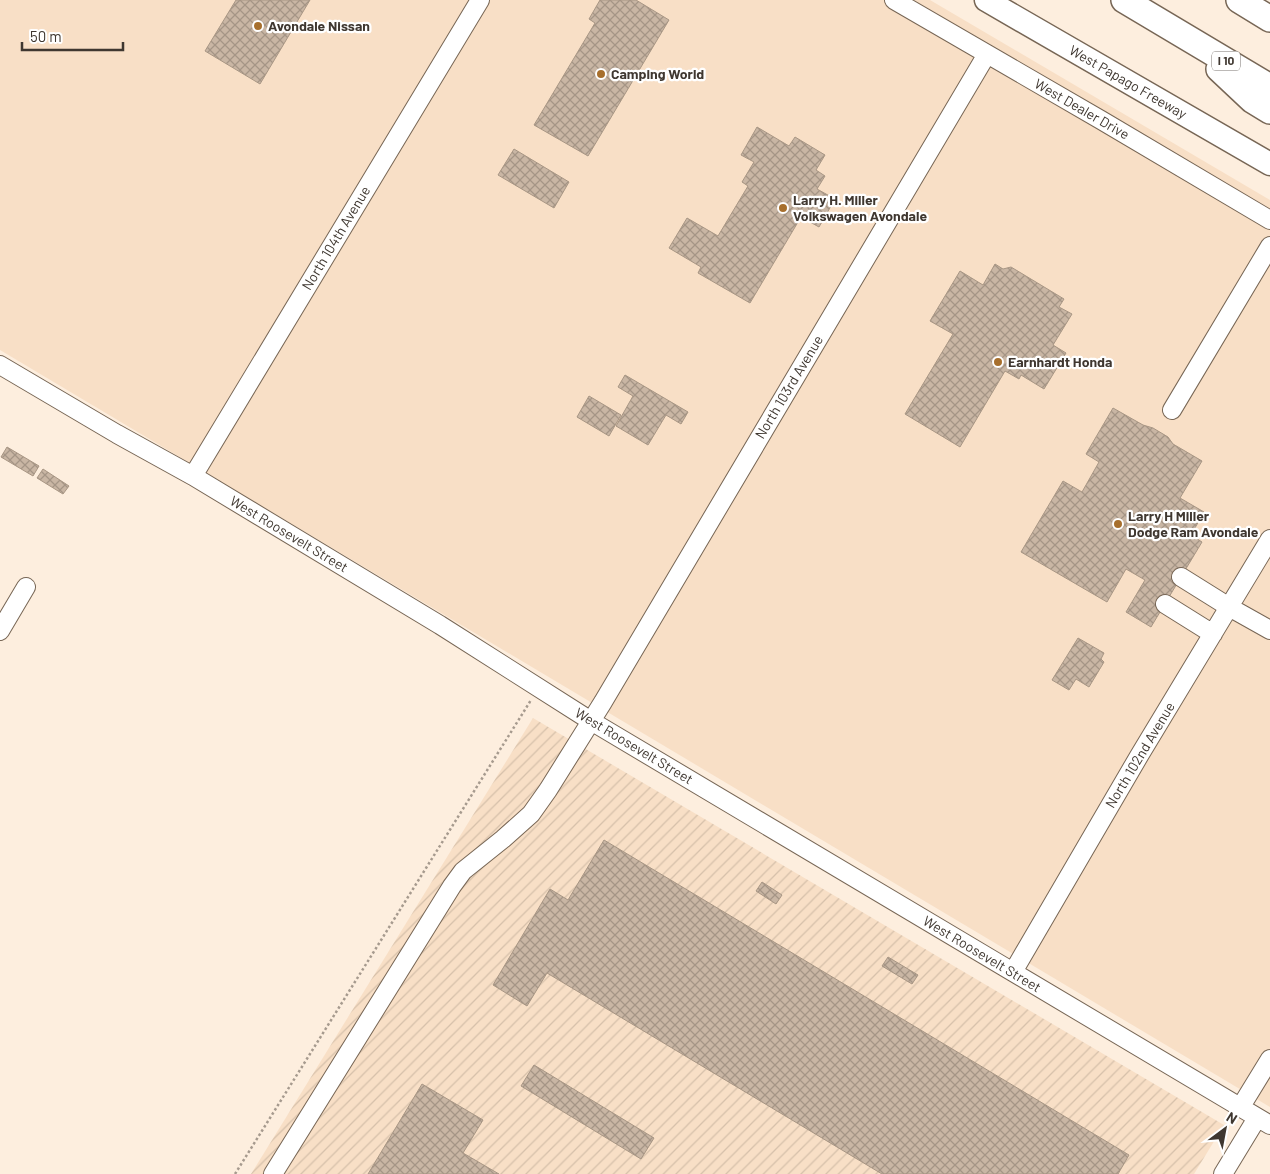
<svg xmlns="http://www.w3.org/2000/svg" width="1270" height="1174" font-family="Barlow,sans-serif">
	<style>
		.built { fill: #f8dfc6 }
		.industrial { fill: url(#industrial-furrows) }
		.building { fill: url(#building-cross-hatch); stroke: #a89684 }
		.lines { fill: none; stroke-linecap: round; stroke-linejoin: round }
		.minor-casing { stroke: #765; stroke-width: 20 }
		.major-casing { stroke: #765; stroke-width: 25 }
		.highway-casing { stroke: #765; stroke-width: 28 }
		.path { stroke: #a69a8e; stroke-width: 2.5; stroke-dasharray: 2.5 2.5; stroke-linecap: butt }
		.minor { stroke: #fff; stroke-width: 18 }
		.major { stroke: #fff; stroke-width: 22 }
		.highway { stroke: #fff; stroke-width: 25 }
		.poi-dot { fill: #a76f2d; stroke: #fff; stroke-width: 2 }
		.labels { text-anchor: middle; stroke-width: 4.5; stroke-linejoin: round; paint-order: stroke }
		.shield { fill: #fff; stroke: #79736e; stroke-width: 1 }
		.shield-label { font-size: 12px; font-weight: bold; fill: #3f3730 }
		.poi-label { font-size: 14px; font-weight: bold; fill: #3f3730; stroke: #fff; text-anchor: start }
		.street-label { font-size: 14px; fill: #3f3730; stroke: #fff }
	</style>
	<defs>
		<pattern id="industrial-furrows" width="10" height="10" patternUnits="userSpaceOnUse" patternTransform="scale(1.25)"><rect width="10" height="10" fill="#f8dfc6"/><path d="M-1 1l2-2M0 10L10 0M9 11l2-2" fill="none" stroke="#d6c0aa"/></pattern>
		<pattern id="building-cross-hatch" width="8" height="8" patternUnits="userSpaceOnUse" patternTransform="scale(1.25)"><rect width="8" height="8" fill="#c9b6a4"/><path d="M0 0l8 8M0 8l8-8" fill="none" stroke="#a59586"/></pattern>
	</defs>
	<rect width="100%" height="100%" fill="#fdeede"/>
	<path class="built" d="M 0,0 L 930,0 L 1270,200 L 1270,1107 L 0,350 Z"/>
	<path class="industrial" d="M 533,718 L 1224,1125 L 1194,1174 L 251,1174 Z"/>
	<path class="building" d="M 236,0 L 310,0 L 260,84 L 205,51 Z
		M 600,0 L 636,0 L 669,20 L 588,156 L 534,125 L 595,23 L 589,19 Z
		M 757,127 L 789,146 L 795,137 L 825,155 L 816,170 L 825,176 L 817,189 L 835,199 L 819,227 L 801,217 L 750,303 L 698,273 L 701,267 L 669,248 L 687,218 L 718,236 L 748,186 L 742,182 L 754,162 L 741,155 Z
		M 514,149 L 569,182 L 554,208 L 498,175 Z
		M 995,264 L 1003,269 L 1011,267 L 1064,299 L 1059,307 L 1072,314 L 1053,345 L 1066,353 L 1044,389 L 1021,375 L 1019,379 L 1005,371 L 960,447 L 905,414 L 953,334 L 930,321 L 960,271 L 983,285 Z
		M 625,375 L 688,412 L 681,424 L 666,415 L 648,445 L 616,426 L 633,396 L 618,387 Z
		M 589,396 L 621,415 L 609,436 L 577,417 Z
		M 1113,408 L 1143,425 L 1153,428 L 1168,437 L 1173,444 L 1202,461 L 1180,498 L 1204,512 L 1191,535 L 1202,542 L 1151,627 L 1126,612 L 1145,580 L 1126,569 L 1107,602 L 1021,552 L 1063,481 L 1082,492 L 1099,462 L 1086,454 Z
		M 7,447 L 39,466 L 33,476 L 1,457 Z
		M 43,469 L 69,486 L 63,494 L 37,478 Z
		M 1078,638 L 1104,653 L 1101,659 L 1104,662 L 1089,687 L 1076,679 L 1069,690 L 1052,680 Z
		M 604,840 L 1129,1155 L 1118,1174 L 882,1174 L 547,973 L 527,1006 L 493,985 L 550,889 L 568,900 Z
		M 762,882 L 782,895 L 776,904 L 756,891 Z
		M 888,957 L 918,975 L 912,984 L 882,966 Z
		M 534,1065 L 654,1138 L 641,1159 L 521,1086 Z
		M 422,1084 L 483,1120 L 463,1153 L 499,1174 L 368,1174 Z"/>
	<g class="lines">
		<g class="minor-casing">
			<path id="minor" d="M 894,0 L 1101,120 L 1270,220
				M 0,365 L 117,434 L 193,476 L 440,625 L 591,721 L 1270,1125
				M 1172,410 L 1270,246
				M 193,476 L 480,0
				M 1181,577 L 1229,607 L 1270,630
				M 1165,604 L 1213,634
				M 0,631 L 26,587
				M 1013,972 L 1139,756 L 1270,539
				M 1240,1108 L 1270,1059
				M 273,1174 L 452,886 L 463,871 L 503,839 L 531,814 L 548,790 L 603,702 L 987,54
				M 1223,1174 L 1257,1118"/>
		</g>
		<g class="major-casing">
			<path id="major" d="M 986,0 L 1270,164"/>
		</g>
		<g class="highway-casing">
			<path id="highway" d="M 1124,0 L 1270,87
				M 1239,0 L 1270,19
				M 1219,69 L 1252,100 L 1270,111"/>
		</g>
		<path class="path" d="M 235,1174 L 531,700"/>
		<use href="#minor" class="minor"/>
		<use href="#major" class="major"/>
		<use href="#highway" class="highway"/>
	</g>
	<g class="poi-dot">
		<circle cx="258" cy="26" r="5"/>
		<circle cx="601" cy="74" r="5"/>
		<circle cx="783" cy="208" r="5"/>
		<circle cx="998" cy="362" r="5"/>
		<circle cx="1118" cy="524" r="5"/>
	</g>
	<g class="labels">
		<rect class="shield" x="1212" y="51.5" width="28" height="19" rx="4"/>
		<g class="shield-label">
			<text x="1226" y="65">I 10</text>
		</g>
		<g class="poi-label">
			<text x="268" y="31">Avondale Nissan</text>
			<text x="611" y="79">Camping World</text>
			<text x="793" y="205">Larry H. Miller<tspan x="793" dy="16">Volkswagen Avondale</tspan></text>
			<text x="1008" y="367">Earnhardt Honda</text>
			<text x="1128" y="521">Larry H Miller<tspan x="1128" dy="16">Dodge Ram Avondale</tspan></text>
		</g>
		<g class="street-label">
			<text transform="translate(1128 82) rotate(30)" y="5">West Papago Freeway</text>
			<text transform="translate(1082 109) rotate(30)" y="5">West Dealer Drive</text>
			<text transform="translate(336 238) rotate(-59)" y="5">North 104th Avenue</text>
			<text transform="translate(789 387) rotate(-59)" y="5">North 103rd Avenue</text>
			<text transform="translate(289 534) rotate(31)" y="5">West Roosevelt Street</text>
			<text transform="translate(634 746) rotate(31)" y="5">West Roosevelt Street</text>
			<text transform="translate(1140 755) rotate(-59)" y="5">North 102nd Avenue</text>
			<text transform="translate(982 954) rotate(31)" y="5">West Roosevelt Street</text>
		</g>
	</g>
	<g transform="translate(1225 1129) rotate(32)" stroke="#ffffff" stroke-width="4" paint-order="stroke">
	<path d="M0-4L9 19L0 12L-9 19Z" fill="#3f3730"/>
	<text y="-8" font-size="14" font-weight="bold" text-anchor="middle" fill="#3f3730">N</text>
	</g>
	<path d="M22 42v8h101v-8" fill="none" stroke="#3f3730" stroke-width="2.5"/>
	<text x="30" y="42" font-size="15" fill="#3f3730" stroke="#ffffff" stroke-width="4" paint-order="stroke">50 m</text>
</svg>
